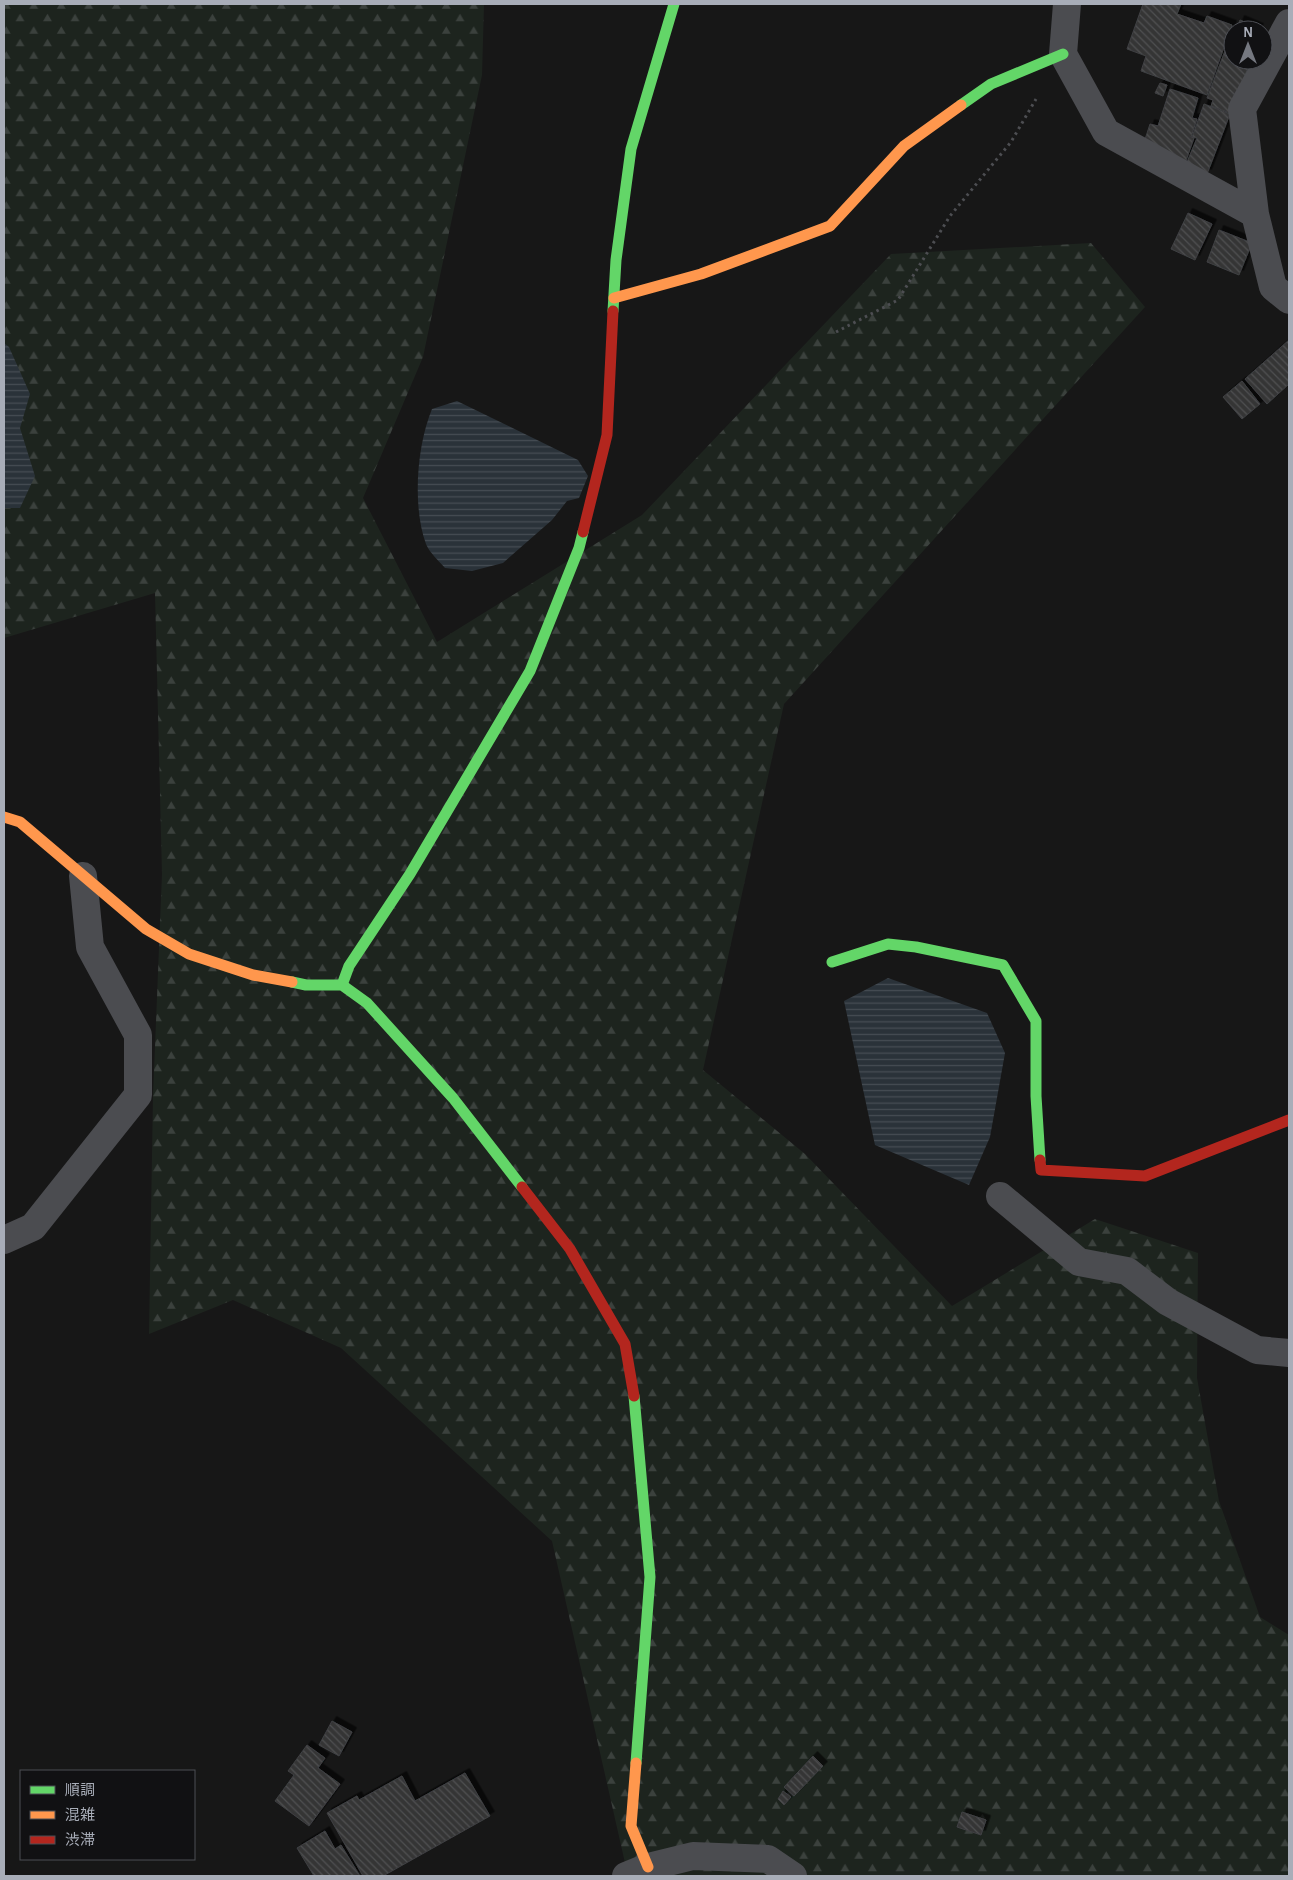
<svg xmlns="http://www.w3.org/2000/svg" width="1293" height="1880" font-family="'Alegreya Sans','Noto Sans JP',sans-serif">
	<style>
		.forest { fill: url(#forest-firs) }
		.water { fill: url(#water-rules) }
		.building { fill: url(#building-back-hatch); stroke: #3f4043; filter: url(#shadow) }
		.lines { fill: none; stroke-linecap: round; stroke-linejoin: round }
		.path { stroke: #4d4e52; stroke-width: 3; stroke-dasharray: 2.5 4; stroke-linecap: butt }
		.street { stroke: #4b4c50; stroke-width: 28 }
		.fast { stroke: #63d668; stroke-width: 11 }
		.slow { stroke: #ff974d; stroke-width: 11 }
		.jam { stroke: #b3261e; stroke-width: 11 }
	</style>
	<defs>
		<pattern id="forest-firs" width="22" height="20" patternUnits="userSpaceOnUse" patternTransform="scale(1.25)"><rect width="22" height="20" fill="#1d241e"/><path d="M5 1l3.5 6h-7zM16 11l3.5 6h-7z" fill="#3b413d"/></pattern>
		<pattern id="water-rules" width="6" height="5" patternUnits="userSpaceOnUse" patternTransform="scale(1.25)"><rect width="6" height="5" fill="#2a3239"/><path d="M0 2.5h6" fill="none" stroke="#464d54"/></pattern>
		<pattern id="building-back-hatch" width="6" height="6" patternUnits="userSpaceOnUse" patternTransform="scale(1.25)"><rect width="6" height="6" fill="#353536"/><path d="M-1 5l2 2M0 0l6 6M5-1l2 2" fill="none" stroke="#4f5051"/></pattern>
		<filter id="shadow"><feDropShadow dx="4.5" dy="-4.5" stdDeviation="0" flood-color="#0009"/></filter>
	</defs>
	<rect width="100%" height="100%" fill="#171717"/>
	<path class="forest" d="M 4,4 L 484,4 L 482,75 L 423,357 L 363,498 L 437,642 L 642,515 L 891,254 L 1091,243 L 1145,307 L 784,704 L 703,1070 L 805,1154 L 952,1306 L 1095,1219 L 1198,1253 L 1197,1378 L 1219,1501 L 1260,1617 L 1289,1635 L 1289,1875 L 628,1876 L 552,1541 L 341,1348 L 233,1300 L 149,1334 L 153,1096 L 162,874 L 155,593 L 4,638 Z"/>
	<path class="water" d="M 4,343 L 9,347 L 30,394 L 20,428 L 35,476 L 20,508 L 4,508 Z
		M 457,401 L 578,460 L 588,476 L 579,498 L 567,501 L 552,520 L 503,563 L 472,571 L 445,568 C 439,561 429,552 426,544 C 412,506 417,445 432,409 Z
		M 888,978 L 987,1013 L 1005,1053 L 990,1137 L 969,1185 L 875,1145 L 844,1001 Z"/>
	<path class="building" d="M 1143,4 L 1181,4 L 1177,14 L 1204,23 L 1207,16 L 1232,25 L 1207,95 L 1141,71 L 1146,56 L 1127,49 Z
		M 1240,20 L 1259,28 L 1258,30 L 1236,30 Z
		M 1233,30 L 1233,60 L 1251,60 L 1230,113 L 1211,106 L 1213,100 L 1207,98 Z
		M 1160,83 L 1167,85 L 1163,96 L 1155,93 Z
		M 1170,89 L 1198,98 L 1192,118 L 1197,119 L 1191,137 L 1194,138 L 1183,169 L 1140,155 L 1150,124 L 1158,126 Z
		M 1204,104 L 1230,114 L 1207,174 L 1185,167 L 1197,138 L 1192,137 Z
		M 1188,213 L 1212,224 L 1195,260 L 1171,249 Z
		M 1219,230 L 1252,243 L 1239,275 L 1207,262 Z
		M 1289,340 L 1289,384 L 1267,404 L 1245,379 Z
		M 1242,381 L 1260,404 L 1242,419 L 1223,397 Z
		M 332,1721 L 352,1732 L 339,1756 L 319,1745 Z
		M 307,1745 L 325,1758 L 318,1768 L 340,1784 L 309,1826 L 275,1801 L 294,1775 L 288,1771 Z
		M 813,1756 L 823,1766 L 794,1796 L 784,1787 Z
		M 465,1773 L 490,1816 L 383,1876 L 363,1876 L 327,1813 L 357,1796 L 359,1800 L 402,1776 L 415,1801 Z
		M 783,1791 L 791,1797 L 784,1805 L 778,1799 Z
		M 962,1812 L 986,1820 L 981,1835 L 957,1827 Z
		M 325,1831 L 335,1849 L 341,1845 L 360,1876 L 314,1876 L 297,1848 Z"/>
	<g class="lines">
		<path class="path" d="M 836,332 L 898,300 L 950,216 L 1011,142 L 1036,99"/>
		<path class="street" d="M 1067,4 L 1063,54 L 1106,132 L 1255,214 L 1273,287 L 1289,300
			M 1255,214 L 1242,109 L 1289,23
			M 1000,1196 L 1079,1262 L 1127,1271 L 1168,1302 L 1257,1350 L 1289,1353
			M 4,1240 L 33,1227 L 138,1095 L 138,1035 L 90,947 L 83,876
			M 626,1876 L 648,1867 L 693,1856 L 768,1859 L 793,1876"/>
		<path class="fast" d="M 961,105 L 991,84 L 1063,54
			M 613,311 L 616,260 L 631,149 L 674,4
			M 832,962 L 888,944 L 916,947 L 1003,965 L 1036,1021 L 1036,1096 L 1040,1160
			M 292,982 L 306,985 L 342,985 L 367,1003 L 453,1098 L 522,1187
			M 342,985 L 349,966 L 410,874 L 530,671 L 579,548 L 583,532
			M 634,1396 L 650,1577 L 636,1763"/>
		<path class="slow" d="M 614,298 L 701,274 L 830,226 L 904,146 L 961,105
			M 4,817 L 20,822 L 146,929 L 189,954 L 253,975 L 292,982
			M 636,1763 L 631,1826 L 648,1867"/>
		<path class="jam" d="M 583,532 L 607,435 L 613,311
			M 1040,1160 L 1041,1170 L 1145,1176 L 1289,1120
			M 522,1187 L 570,1249 L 625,1344 L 634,1396"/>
	</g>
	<rect width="1293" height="1880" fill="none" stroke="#a8adb8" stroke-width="10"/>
	<rect x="20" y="1770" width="175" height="90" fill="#111113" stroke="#4d4f55"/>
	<rect x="30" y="1786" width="25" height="8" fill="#63d668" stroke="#4d4f55"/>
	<text x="65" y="1795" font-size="15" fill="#a8adb8">順調</text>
	<rect x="30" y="1811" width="25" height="8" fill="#ff974d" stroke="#4d4f55"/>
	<text x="65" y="1820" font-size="15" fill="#a8adb8">混雑</text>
	<rect x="30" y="1836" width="25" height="8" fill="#b3261e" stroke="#4d4f55"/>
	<text x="65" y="1845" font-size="15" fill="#a8adb8">渋滞</text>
	<g transform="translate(1248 45)"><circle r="24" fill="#111113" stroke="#4d4f55"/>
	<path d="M0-4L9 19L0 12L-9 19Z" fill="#757880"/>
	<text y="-8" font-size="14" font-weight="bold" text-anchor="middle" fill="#a8adb8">N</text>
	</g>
</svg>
